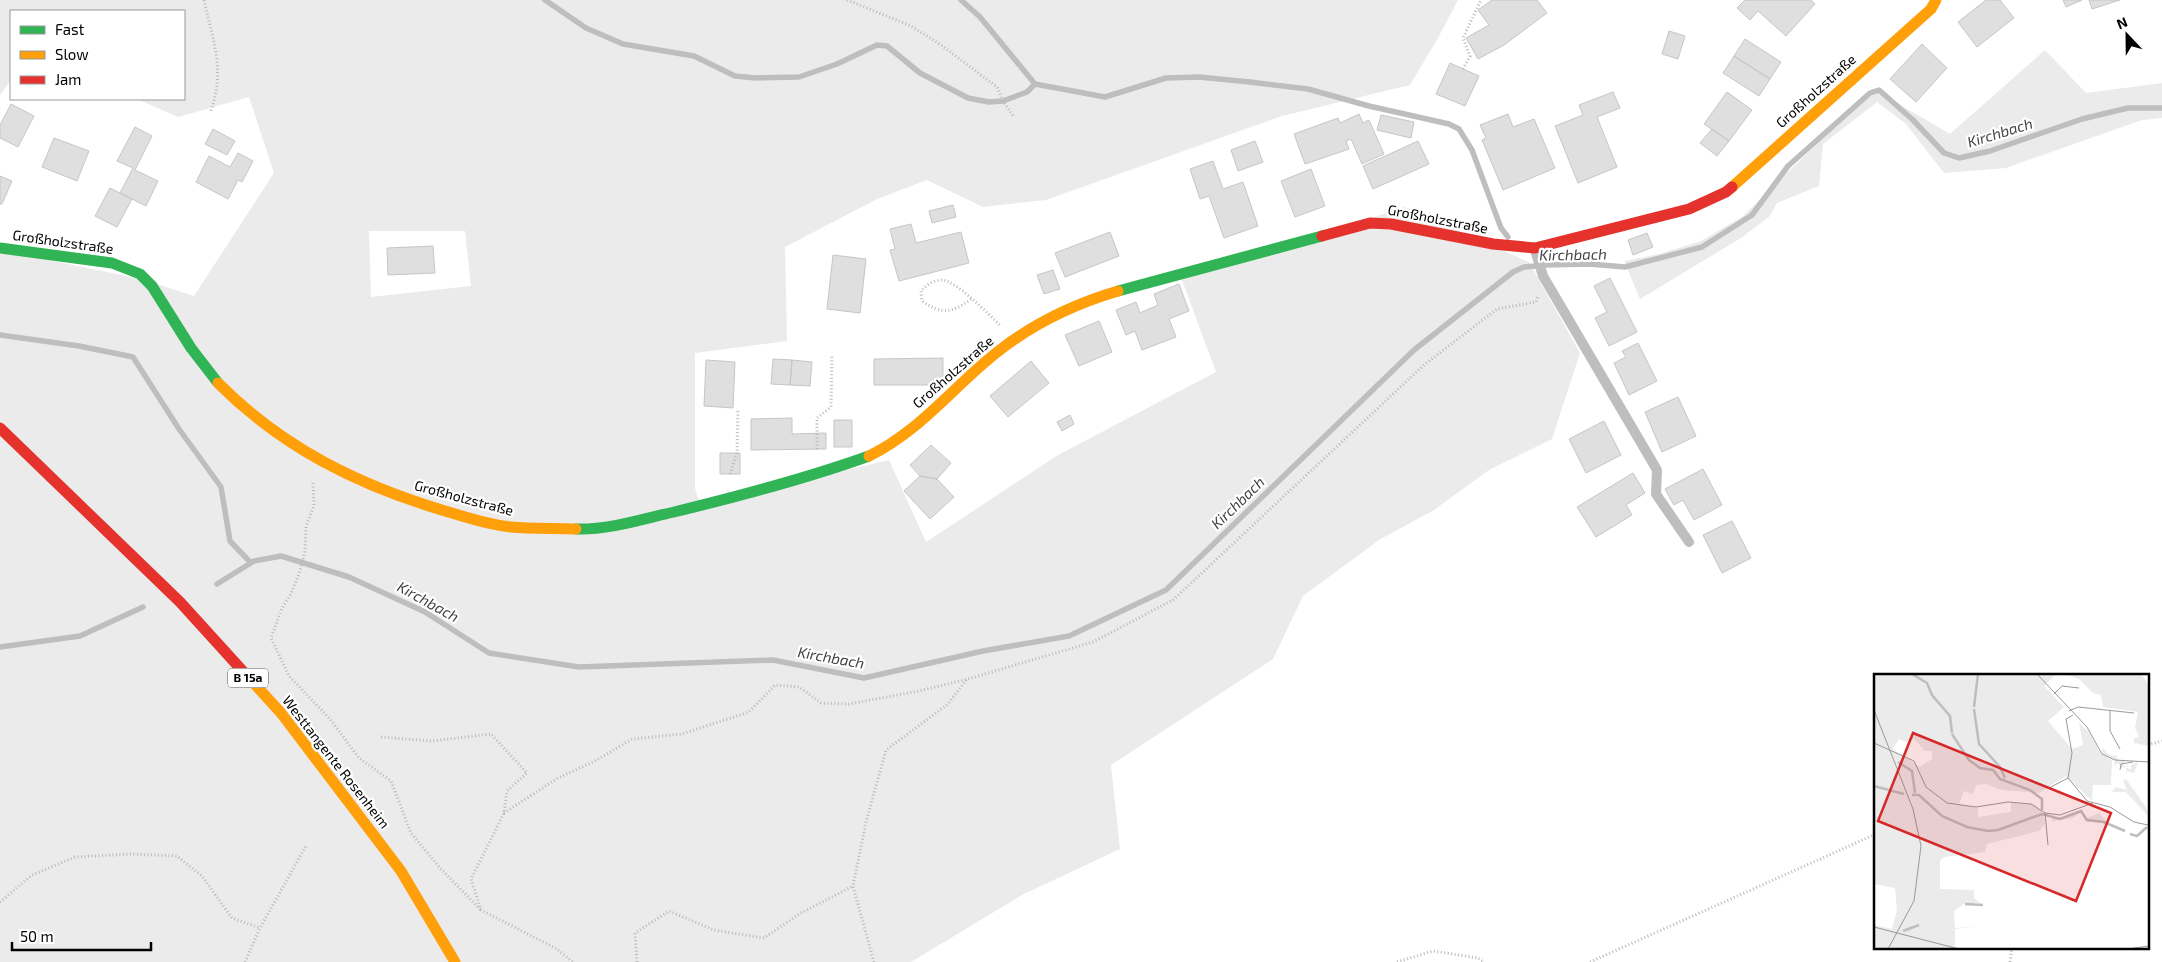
<svg xmlns="http://www.w3.org/2000/svg" width="2162" height="962" font-family="'Exo 2',sans-serif">
	<style>
		.green { fill: #ebebeb; fill-rule: evenodd }
		.lines { fill: none; stroke-linecap: round; stroke-linejoin: round }
		.stream { stroke: #bebebe; stroke-width: 5.5 }
		.building { fill: #dfdfdf; stroke: #c6c6c6 }
		.path { stroke: #b9b9b9; stroke-width: 3; stroke-dasharray: 1 2.5; stroke-linecap: butt }
		.lane { stroke: #bebebe; stroke-width: 10 }
		.fast { stroke: #30b455; stroke-width: 11 }
		.slow { stroke: #ff9f0a; stroke-width: 11 }
		.jam { stroke: #e5322d; stroke-width: 11 }
		.labels { text-anchor: middle; stroke-width: 4.5; stroke-linejoin: round; paint-order: stroke }
		.shield { fill: #fff; stroke: #4c4c4c; stroke-width: 1 }
		.shield-label { font-size: 12px; font-weight: bold; fill: #000 }
		.street-label { font-size: 14px; fill: #000; stroke: #fff }
		.water-label { font-size: 15px; font-style: italic; fill: #434343; stroke: #fff }
		.inset-river { fill: none; stroke: #bebebe; stroke-width: 2.5 }
		.inset-road { fill: none; stroke: #999; stroke-width: 1 }
		.view { fill: #d62828; fill-opacity: 0.15; stroke: #d62828; stroke-width: 2.5 }
		.inset-edge { fill: none; stroke: #000; stroke-width: 2.5 }
	</style>
	<rect width="100%" height="100%" fill="#fff"/>
	<path class="green" d="M 0,0 L 1458,0 L 1438,38 L 1410,85 L 1282,116 L 1046,200 L 983,207 L 927,180 L 877,199 L 785,247 L 787,341 L 695,353 L 695,488 L 700,504 L 889,460 L 926,542 L 1058,455 L 1216,372 L 1182,280 L 1405,207 L 1529,262 L 1580,353 L 1552,439 L 1489,470 L 1434,510 L 1379,540 L 1303,596 L 1273,659 L 1111,765 L 1120,849 L 1022,895 L 911,962 L 0,962 L 0,250 L 141,279 L 194,296 L 274,173 L 249,97 L 178,117 L 137,99 L 184,99 L 184,11 L 11,11 L 11,80 L 0,95 ZM 369,231 L 465,231 L 471,286 L 371,297 Z
		M 2045,50 L 2086,93 L 2162,83 L 2162,118 L 2142,120 L 2006,168 L 1944,173 L 1906,124 L 1877,102 L 1823,144 L 1819,186 L 1777,203 L 1770,216 L 1741,238 L 1640,299 L 1624,261 L 1659,254 L 1701,241 L 1743,216 L 1873,89 L 1950,134 Z"/>
	<g class="lines">
		<path class="stream" d="M 545,0 L 586,28 L 623,44 L 694,56 L 735,76 L 756,78 L 799,77 L 837,64 L 877,45 L 887,46 L 920,73 L 968,98 L 989,102 L 1003,101 L 1027,92 L 1035,84
			M 961,0 L 980,17 L 1035,84 L 1105,97 L 1166,78 L 1199,77 L 1250,82 L 1308,89 L 1369,106 L 1449,124 L 1459,129 L 1472,150 L 1501,228 L 1508,237
			M 0,335 L 79,346 L 133,357 L 179,429 L 221,487 L 230,541 L 251,563
			M 217,584 L 254,561 L 281,556 L 349,577 L 425,612 L 489,653 L 579,667 L 773,660 L 864,678 L 983,651 L 1069,636 L 1166,590 L 1414,350 L 1513,272 L 1524,267 L 1547,265 L 1589,264 L 1625,267 L 1702,247 L 1752,215 L 1788,166 L 1870,93 L 1879,90 L 1913,120 L 1944,153 L 1959,158 L 1990,151 L 2082,119 L 2128,108 L 2162,108
			M 0,647 L 80,636 L 143,607"/>
	</g>
	<path class="building" d="M 1492,0 L 1537,0 L 1547,13 L 1504,45 L 1478,59 L 1466,38 L 1489,25 L 1478,10 Z
		M 1745,0 L 1811,0 L 1815,4 L 1786,36 L 1758,11 L 1750,20 L 1737,8 Z
		M 1986,0 L 2000,0 L 2014,18 L 1977,47 L 1958,22 Z
		M 2063,0 L 2082,0 L 2066,7 Z
		M 2089,0 L 2120,0 L 2092,9 Z
		M 1669,31 L 1685,36 L 1678,59 L 1662,54 Z
		M 1745,39 L 1781,62 L 1770,79 L 1734,56 Z
		M 1922,44 L 1947,68 L 1916,102 L 1890,79 Z
		M 1734,56 L 1770,79 L 1759,96 L 1723,73 Z
		M 1450,63 L 1479,76 L 1465,106 L 1436,94 Z
		M 1613,92 L 1620,108 L 1597,117 L 1617,167 L 1578,183 L 1555,126 L 1583,115 L 1579,105 Z
		M 1727,92 L 1752,110 L 1729,141 L 1704,124 Z
		M 11,104 L 34,116 L 18,147 L 0,138 L 0,125 Z
		M 1359,114 L 1363,123 L 1369,120 L 1384,154 L 1362,164 L 1351,139 L 1346,141 L 1349,149 L 1305,164 L 1294,134 L 1338,118 L 1340,123 Z
		M 1508,114 L 1513,127 L 1534,119 L 1555,168 L 1503,190 L 1482,140 L 1486,138 L 1480,125 Z
		M 1381,115 L 1414,122 L 1411,138 L 1377,130 Z
		M 135,127 L 152,136 L 135,170 L 158,181 L 146,206 L 120,193 L 133,168 L 117,161 Z
		M 213,129 L 235,141 L 227,155 L 205,144 Z
		M 1712,129 L 1729,141 L 1717,156 L 1700,143 Z
		M 54,138 L 89,151 L 77,181 L 42,167 Z
		M 1255,141 L 1263,162 L 1238,171 L 1231,150 Z
		M 1418,141 L 1429,164 L 1373,189 L 1363,166 Z
		M 238,153 L 253,161 L 242,182 L 238,180 L 228,199 L 196,182 L 209,156 L 230,167 Z
		M 1213,161 L 1223,189 L 1243,182 L 1258,226 L 1224,238 L 1209,196 L 1200,199 L 1190,169 Z
		M 1311,169 L 1325,206 L 1295,217 L 1281,181 Z
		M 0,176 L 12,181 L 2,204 L 0,204 Z
		M 110,188 L 132,199 L 117,227 L 95,216 Z
		M 953,205 L 956,217 L 932,223 L 929,211 Z
		M 911,224 L 916,243 L 961,232 L 969,263 L 899,281 L 890,250 L 895,249 L 890,229 Z
		M 1110,232 L 1119,256 L 1065,277 L 1055,253 Z
		M 1647,233 L 1653,247 L 1633,255 L 1628,240 Z
		M 433,246 L 435,273 L 388,275 L 387,248 Z
		M 833,255 L 866,259 L 860,313 L 827,309 Z
		M 1053,270 L 1060,289 L 1044,294 L 1037,275 Z
		M 1610,278 L 1637,332 L 1609,346 L 1595,318 L 1607,312 L 1594,286 Z
		M 1179,284 L 1189,311 L 1169,319 L 1176,337 L 1142,350 L 1135,331 L 1126,335 L 1116,310 L 1136,302 L 1140,313 L 1158,305 L 1154,294 Z
		M 1099,321 L 1112,352 L 1079,366 L 1065,335 Z
		M 1638,343 L 1657,381 L 1629,395 L 1614,363 L 1626,357 L 1622,351 Z
		M 943,358 L 943,385 L 874,385 L 874,359 Z
		M 773,359 L 792,360 L 790,385 L 771,384 Z
		M 706,360 L 735,362 L 733,408 L 704,406 Z
		M 792,360 L 812,362 L 810,386 L 790,385 Z
		M 1031,361 L 1049,383 L 1008,417 L 990,396 Z
		M 1678,397 L 1696,436 L 1662,452 L 1645,412 Z
		M 1070,415 L 1074,424 L 1062,431 L 1057,422 Z
		M 792,418 L 792,434 L 826,433 L 826,449 L 751,450 L 751,419 Z
		M 834,420 L 852,420 L 852,447 L 834,447 Z
		M 1604,421 L 1621,455 L 1586,473 L 1569,439 Z
		M 931,445 L 951,463 L 937,479 L 920,476 L 910,465 Z
		M 720,453 L 740,453 L 740,474 L 720,474 Z
		M 1703,469 L 1722,505 L 1694,520 L 1683,500 L 1674,505 L 1665,489 Z
		M 1633,473 L 1645,493 L 1626,505 L 1632,515 L 1596,537 L 1577,507 Z
		M 920,476 L 937,479 L 954,497 L 930,519 L 904,491 Z
		M 1732,521 L 1751,558 L 1722,573 L 1703,535 Z"/>
	<g class="lines">
		<path class="path" d="M 204,0 C 213,41 226,71 210,113
			M 847,0 L 911,26 L 941,45 L 997,87 L 1003,101 L 1014,117
			M 1463,69 L 1470,56 L 1463,38 L 1481,0
			M 971,299 C 952,313 942,315 922,301 L 921,291 C 926,286 933,280 941,280 C 955,279 989,315 1000,325
			M 817,449 L 817,418 L 831,407 L 832,355
			M 730,474 L 737,453 L 738,409
			M 313,483 L 314,506 L 306,526 L 305,551 L 300,571 L 291,594 L 282,608 L 271,638 L 289,676 L 330,719 L 359,758 L 391,781 L 411,833 L 440,868 L 481,910
			M 381,737 L 432,741 L 491,734 L 527,773 L 507,791 L 504,813 L 471,879 L 481,910 L 557,949 L 573,962
			M 2148,745 L 2162,741
			M 504,813 L 558,778 L 595,761 L 632,739 L 682,734 L 749,712 L 775,685 L 799,687 L 821,703 L 849,704 L 919,691 L 968,679 L 1093,642 L 1173,600 L 1424,365 L 1497,309 L 1536,302 L 1538,296
			M 0,902 L 32,875 L 75,857 L 130,854 L 177,856 L 202,876 L 232,918 L 260,928
			M 245,962 L 260,928 L 306,846
			M 637,962 L 635,933 L 669,911 L 714,930 L 764,938 L 801,913 L 853,886
			M 874,962 L 853,886 L 866,822 L 886,750 L 948,704 L 967,679
			M 1397,962 L 1433,951 L 1478,958 L 1484,962
			M 1590,962 L 1876,834
			M 2010,962 L 2012,948"/>
		<path class="lane" d="M 1535,250 L 1543,276 L 1657,470 L 1656,494 L 1689,542"/>
		<path class="fast" d="M 0,248 L 112,263 L 140,274 L 152,286 L 191,348 L 218,383
			M 1118,291 L 1322,236
			M 576,529 C 609,530 643,519 674,512 C 740,496 805,479 869,456"/>
		<path class="slow" d="M 1732,187 L 1931,9 L 1936,0
			M 218,383 C 283,448 358,485 445,511 C 466,517 489,525 511,527 C 533,529 555,528 576,529
			M 869,456 C 919,432 953,387 996,353 C 1031,325 1074,304 1118,291
			M 249,678 L 281,713 L 401,871 L 455,962"/>
		<path class="jam" d="M 1322,236 L 1370,223 L 1391,224 L 1493,244 L 1535,248 L 1689,209 L 1726,192 L 1732,187
			M 0,428 L 180,602 L 249,678"/>
	</g>
	<g class="labels">
		<rect class="shield" x="228" y="668.5" width="40" height="19" rx="4"/>
		<g class="shield-label">
			<text x="248" y="682">B 15a</text>
		</g>
		<g class="street-label">
			<text transform="translate(1816 91) rotate(-42)" y="5">Großholzstraße</text>
			<text transform="translate(1438 219) rotate(11)" y="5">Großholzstraße</text>
			<text transform="translate(63 242) rotate(8)" y="5">Großholzstraße</text>
			<text transform="translate(953 372) rotate(-41)" y="5">Großholzstraße</text>
			<text transform="translate(464 498) rotate(15)" y="5">Großholzstraße</text>
			<text transform="translate(336 762) rotate(52)" y="5">Westtangente Rosenheim</text>
		</g>
		<g class="water-label">
			<text transform="translate(2000 133) rotate(-17)" y="5">Kirchbach</text>
			<text transform="translate(1573 255) rotate(-1)" y="5">Kirchbach</text>
			<text transform="translate(1238 503) rotate(-44)" y="5">Kirchbach</text>
			<text transform="translate(428 602) rotate(29)" y="5">Kirchbach</text>
			<text transform="translate(831 658) rotate(10)" y="5">Kirchbach</text>
		</g>
	</g>
	<g transform="translate(1874 674)">
		<rect width="275" height="275" fill="#fff"/>
		<path d="M 0,0 L 182,0 L 170,12 L 190,33 L 174,47 L 198,75 L 209,71 L 205,49 L 215,58 L 227,80 L 238,86 L 237,111 L 219,111 L 218,127 L 192,102 L 165,119 L 128,116 L 112,110 L 102,111 L 99,120 L 90,117 L 85,130 L 104,134 L 104,143 L 137,138 L 137,129 L 160,130 L 170,140 L 171,150 L 165,157 L 113,170 L 111,178 L 70,183 L 66,187 L 66,215 L 100,216 L 100,224 L 106,229 L 91,229 L 80,237 L 81,254 L 104,252 L 81,255 L 81,273 L 89,275 L 0,275 L 0,251 L 18,255 L 23,236 L 21,214 L 0,210 ZM 25,65 L 34,69 L 40,65 L 51,77 L 58,77 L 58,85 L 46,93 L 19,75 ZM 191,0 L 267,0 L 275,11 L 275,72 L 260,69 L 260,64 L 265,63 L 261,54 L 264,38 L 229,33 L 227,21 L 219,19 L 205,5 ZM 228,73 L 236,82 L 242,81 L 245,87 L 251,87 L 249,91 L 257,96 L 257,91 L 264,88 L 260,99 L 252,97 L 252,93 L 247,94 L 244,89 L 240,92 L 241,87 L 229,80 ZM 252,105 L 272,133 L 275,143 L 252,118 L 238,118 L 242,113 L 253,116 L 249,107 ZM 207,137 L 213,144 L 225,139 L 234,150 L 211,147 L 207,138 L 199,144 L 178,147 L 178,143 L 191,144 Z" fill="#ebebeb" fill-rule="evenodd"/>
		<path class="inset-river" d="M 38,0 L 53,9 L 58,21 L 76,42 L 78,59M 100,33 L 104,0M 100,35 L 105,70 L 126,93 L 131,104M 78,60 L 95,86 L 106,94 L 119,96 L 126,105 L 156,116 L 168,125 L 168,136M 24,88 L 38,97 L 41,119M 0,112 L 30,120M 38,121 L 45,121 L 68,142 L 93,153 L 114,157 L 124,156 L 168,140 L 186,145 L 207,137 L 213,146 L 230,148 L 251,157M 256,160 L 263,162 L 273,153M 91,230 L 109,231M 29,257 L 45,251"/>
		<path class="inset-road" d="M 163,0 L 213,53 L 228,80 L 241,86 L 275,88M 180,20 L 188,12 L 205,14M 0,36 L 39,135 L 47,172 L 40,227 L 14,275M 236,36 L 236,57 L 246,75M 195,37 L 204,33 L 260,39M 0,69 L 40,87 L 52,113 L 73,129 L 102,133 L 134,128 L 157,130 L 171,139 L 186,141 L 219,129M 246,96 L 247,90 L 259,88M 194,104 L 198,79 L 192,45 L 199,41M 175,114 L 194,104 L 213,127 L 236,133 L 260,148 L 274,151M 171,139 L 174,171M 0,253 L 85,275M 254,275 L 275,272"/>
		<path class="view" d="M 39,59 L 237,139 L 202,227 L 4,147 Z"/>
		<rect width="275" height="275" class="inset-edge"/>
	</g>
	<rect x="10" y="10" width="175" height="90" fill="#ffffff" stroke="#999999"/>
	<rect x="20" y="26" width="25" height="8" fill="#30b455" stroke="#999999"/>
	<text x="55" y="35" font-size="15" fill="#000000">Fast</text>
	<rect x="20" y="51" width="25" height="8" fill="#ff9f0a" stroke="#999999"/>
	<text x="55" y="60" font-size="15" fill="#000000">Slow</text>
	<rect x="20" y="76" width="25" height="8" fill="#e5322d" stroke="#999999"/>
	<text x="55" y="85" font-size="15" fill="#000000">Jam</text>
	<g transform="translate(2127 35) rotate(338)" stroke="#ffffff" stroke-width="4" paint-order="stroke">
	<path d="M0-4L9 19L0 12L-9 19Z" fill="#000000"/>
	<text y="-8" font-size="14" font-weight="bold" text-anchor="middle" fill="#000000">N</text>
	</g>
	<path d="M12 942v8h139v-8" fill="none" stroke="#000000" stroke-width="2.5"/>
	<text x="20" y="942" font-size="15" fill="#000000" stroke="#ffffff" stroke-width="4" paint-order="stroke">50 m</text>
</svg>
